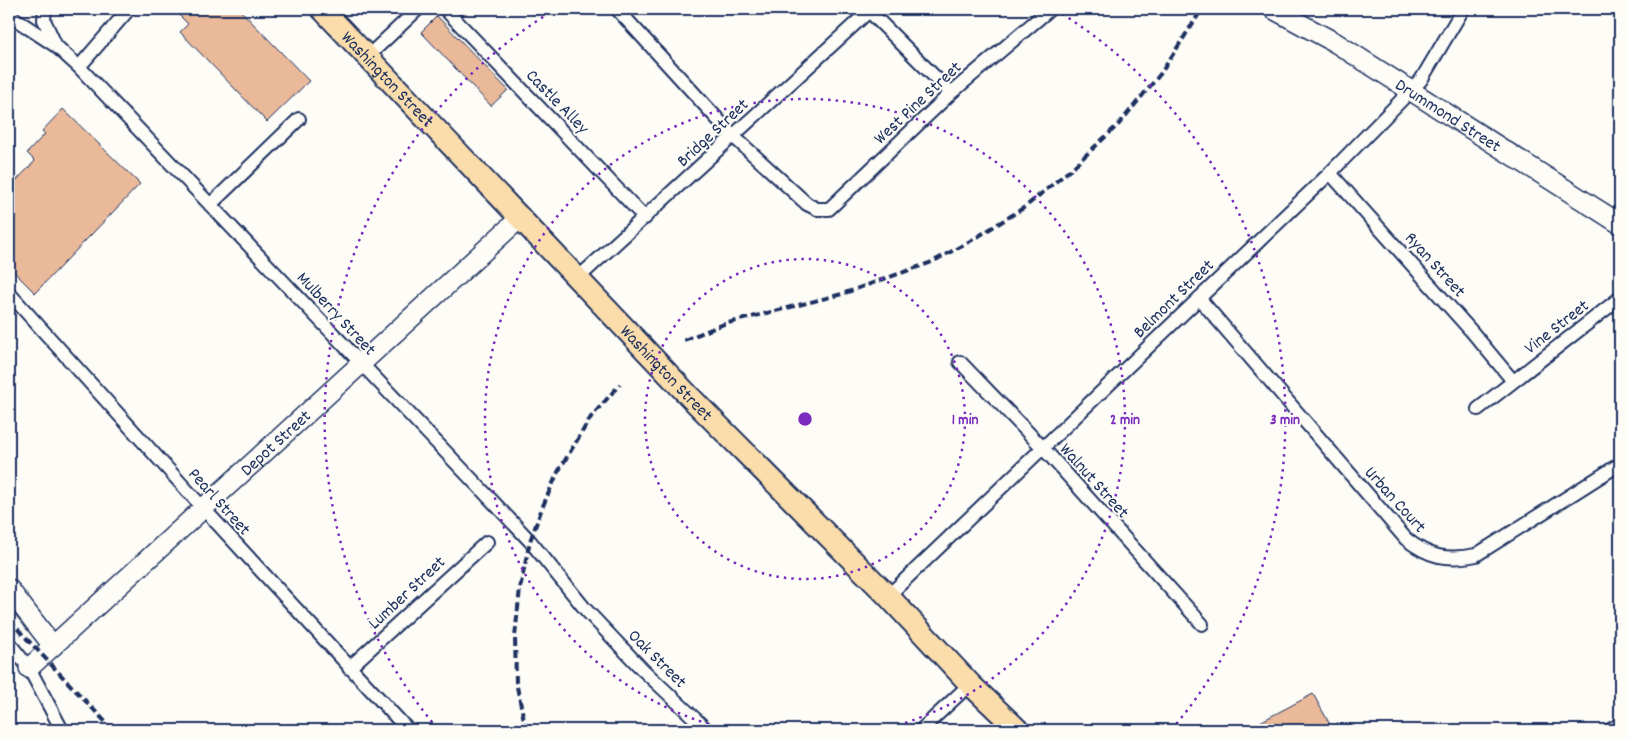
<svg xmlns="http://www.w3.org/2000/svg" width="1629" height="739" font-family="Dekko,sans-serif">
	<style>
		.building { fill: #e9b99a; stroke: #1b2f5e }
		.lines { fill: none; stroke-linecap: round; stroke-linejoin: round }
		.street-casing { stroke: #1b2f5e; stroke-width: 16 }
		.secondary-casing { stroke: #1b2f5e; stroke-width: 22 }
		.primary-casing { stroke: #1b2f5e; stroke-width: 25 }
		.street { stroke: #fdfcf7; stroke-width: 12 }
		.secondary { stroke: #fdfcf7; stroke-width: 19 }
		.primary { stroke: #faddab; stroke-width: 21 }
		.rail { stroke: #1b2f5e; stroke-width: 4; stroke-dasharray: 8 4; stroke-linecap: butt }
		.ring { fill: none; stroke: #7b2cbf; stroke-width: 2.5; stroke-dasharray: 2.5 5 }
		.labels { text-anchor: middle; stroke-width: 4; stroke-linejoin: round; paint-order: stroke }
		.street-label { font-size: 18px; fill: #1b2f5e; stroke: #fdfcf7 }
		.centre { fill: #7b2cbf; stroke: #fdfcf7; stroke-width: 2.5 }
		.ring-label { font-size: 15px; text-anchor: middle; font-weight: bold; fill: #7b2cbf; stroke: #fdfcf7; stroke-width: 4; stroke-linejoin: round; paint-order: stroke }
	</style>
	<rect width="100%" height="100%" fill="#fdfcf7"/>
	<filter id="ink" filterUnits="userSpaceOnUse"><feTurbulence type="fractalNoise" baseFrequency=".02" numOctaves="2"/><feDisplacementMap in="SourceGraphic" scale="10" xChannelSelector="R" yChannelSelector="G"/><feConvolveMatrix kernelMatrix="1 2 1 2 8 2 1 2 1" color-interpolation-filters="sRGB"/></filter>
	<g filter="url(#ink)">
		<path class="building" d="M 173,9 L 239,9 L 309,81 L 267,122 L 180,32 L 188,24 Z
			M 437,16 L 508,90 L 491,106 L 421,32 Z
			M 63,109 L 140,184 L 35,293 L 9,267 L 9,188 L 35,161 L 27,153 L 45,134 L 42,131 Z
			M 1313,694 L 1333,730 L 1245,730 Z"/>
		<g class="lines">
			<g class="street-casing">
				<path id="street" d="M 45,9 L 44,20 L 55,44
					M 445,9 L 645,218
					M 617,9 L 733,136 L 807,204 L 817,209 L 829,209 L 951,93 L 1050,9
					M 9,15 L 56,46 L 79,67 L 479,487 L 530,541 L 586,610 L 642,669 L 707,730
					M 367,57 L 418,9
					M 79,67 L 129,9
					M 1330,173 L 1473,333 L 1513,381
					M 210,205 L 299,119
					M 578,278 L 869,11 L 951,93
					M 9,293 L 203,508 L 408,730
					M 1199,298 L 1406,539 C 1429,557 1446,561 1476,555 L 1620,464
					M 960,362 L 1043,448 L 1202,624
					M 1478,409 L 1620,298
					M 888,596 L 1330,173 L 1421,80 L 1463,9
					M 9,643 L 29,668 L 62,730
					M 349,668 L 487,542
					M 921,730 L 970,684
					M 1610,730 L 1620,724"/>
			</g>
			<g class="secondary-casing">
				<g id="secondary">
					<path id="s1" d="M 1273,9 L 1336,43 L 1620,224"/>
					<path d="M 9,589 L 53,646"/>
					<path id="s2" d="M 29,668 L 521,217"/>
				</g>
			</g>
			<g class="primary-casing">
				<g id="primary">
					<path id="s3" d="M 322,9 L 690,397 L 888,596 L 970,684 L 1018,730"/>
				</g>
			</g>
			<use href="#street" class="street"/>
			<use href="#secondary" class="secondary"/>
			<use href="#primary" class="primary"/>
			<path class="rail" d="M 684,340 L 724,324 L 842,294 L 932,262 L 974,239 L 1025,207 L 1070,170 L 1119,124 L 1161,73 L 1202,9
				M 9,620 L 113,730
				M 526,730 L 516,682 L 515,637 L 520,588 L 530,541 L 542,508 L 558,472 L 591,417 L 620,384"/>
		</g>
	</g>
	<g class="ring">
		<circle cx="805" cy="419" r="160"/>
		<path d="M730 730A320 320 0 1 1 880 730"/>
		<path d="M437 728A480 480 0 0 1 554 10M1056 10A480 480 0 0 1 1173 728"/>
	</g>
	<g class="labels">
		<g class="street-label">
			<text dy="6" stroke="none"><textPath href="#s3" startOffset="96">Washington Street</textPath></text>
			<text transform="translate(558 101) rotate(46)" y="6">Castle Alley</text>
			<text transform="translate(917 102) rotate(-43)" y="6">West Pine Street</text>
			<text dy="6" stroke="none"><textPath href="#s1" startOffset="205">Drummond Street</textPath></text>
			<text transform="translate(712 132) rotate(-43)" y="6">Bridge Street</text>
			<text transform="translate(1436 264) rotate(48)" y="6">Ryan Street</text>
			<text transform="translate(1173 298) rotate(-44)" y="6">Belmont Street</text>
			<text transform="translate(337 313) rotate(47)" y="6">Mulberry Street</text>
			<text transform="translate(1556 326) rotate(-38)" y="6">Vine Street</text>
			<text dy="6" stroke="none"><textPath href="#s3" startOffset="501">Washington Street</textPath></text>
			<text dy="6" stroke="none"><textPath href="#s2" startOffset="334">Depot Street</textPath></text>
			<text transform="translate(1095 480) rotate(48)" y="6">Walnut Street</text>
			<text transform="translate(1396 499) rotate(48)" y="6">Urban Court</text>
			<text transform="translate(220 501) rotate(48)" y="6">Pearl Street</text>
			<text transform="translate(406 592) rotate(-43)" y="6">Lumber Street</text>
			<text transform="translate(658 658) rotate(45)" y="6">Oak Street</text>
		</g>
	</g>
	<circle cx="805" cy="419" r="8" class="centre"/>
	<g class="ring-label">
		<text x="965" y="424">1 min</text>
		<text x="1125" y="424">2 min</text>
		<text x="1285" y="424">3 min</text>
	</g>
	<rect width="1629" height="739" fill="none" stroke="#fdfcf7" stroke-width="30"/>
	<rect x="15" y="15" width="1599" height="709" fill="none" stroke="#1b2f5e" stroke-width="2" filter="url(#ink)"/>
</svg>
